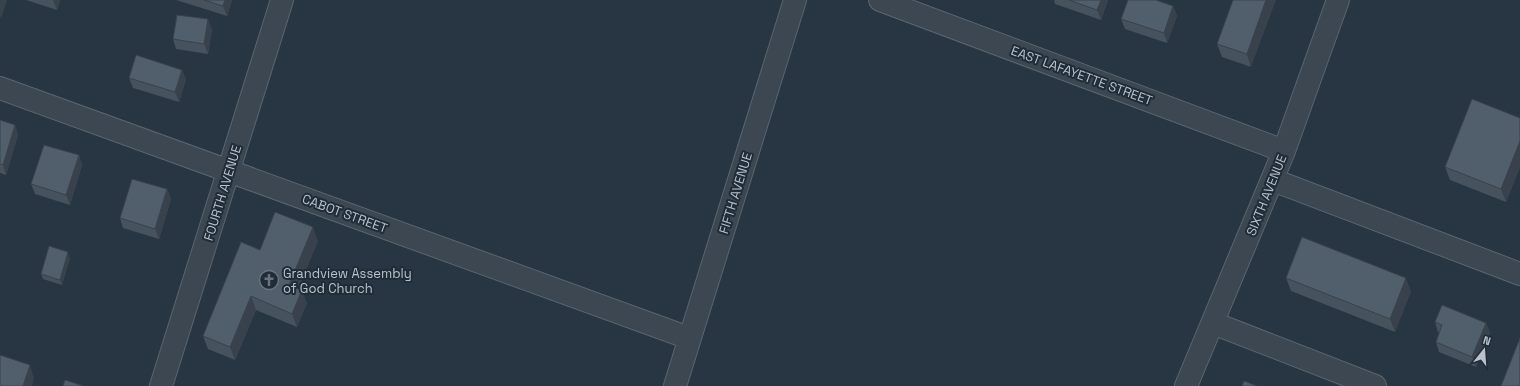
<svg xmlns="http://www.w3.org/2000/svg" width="1520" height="386" font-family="'Space Grotesk',sans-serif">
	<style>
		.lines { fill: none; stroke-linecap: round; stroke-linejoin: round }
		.minor-casing { stroke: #5a656f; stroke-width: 24 }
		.minor { stroke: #3c4752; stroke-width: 22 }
		.wall { fill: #46525e }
		.shaded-wall { fill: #39424c }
		.building { fill: #515f6d; stroke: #39424c }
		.labels { text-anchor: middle; stroke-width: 4; stroke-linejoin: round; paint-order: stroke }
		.street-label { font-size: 13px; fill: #b9c2cc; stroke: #202c37 }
		.poi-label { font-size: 13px; fill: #b9c2cc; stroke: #202c37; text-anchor: start }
	</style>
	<rect width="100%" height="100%" fill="#273642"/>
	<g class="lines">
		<g class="minor-casing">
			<path id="minor" d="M 880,0 L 1284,151
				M 0,88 L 689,338
				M 1273,180 L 1520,274
				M 1213,323 L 1375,386
				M 161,386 L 282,0
				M 675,386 L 795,0
				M 1186,386 L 1284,151 L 1338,0"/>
		</g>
		<use href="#minor" class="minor"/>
	</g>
	<path class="wall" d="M 26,0 L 60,0 L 57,10 Z
		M 176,0 L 232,0 L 227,16 Z
		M 1054,0 L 1108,0 L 1101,20 L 1055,4 Z
		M 1233,0 L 1251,67 L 1222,57 L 1217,44 Z
		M 1173,6 L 1177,16 L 1167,43 L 1125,29 L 1121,19 Z
		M 212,29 L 208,54 L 176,49 L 173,39 Z
		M 182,70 L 186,80 L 179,102 L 133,88 L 129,78 Z
		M 1520,118 L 1520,167 L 1506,202 L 1450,180 L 1445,167 Z
		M 0,120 L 15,125 L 18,135 L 6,175 L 0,173 Z
		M 79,155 L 82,165 L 70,205 L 35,194 L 31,184 Z
		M 167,189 L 171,199 L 159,239 L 123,228 L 120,218 Z
		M 318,241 L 298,288 L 307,303 L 297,327 L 256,310 L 235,360 L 208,349 L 203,336 L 260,250 Z
		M 70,258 L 62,285 L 43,279 L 41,274 Z
		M 1286,278 L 1411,291 L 1395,332 L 1291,291 Z
		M 1435,322 L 1486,323 L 1490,333 L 1476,367 L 1439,352 L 1436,342 L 1439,332 L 1438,332 Z"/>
	<path class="shaded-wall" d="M 0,0 L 7,0 L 1,19 L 0,16 Z
		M 53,0 L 60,0 L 57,10 Z
		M 225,0 L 232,0 L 227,16 L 223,6 Z
		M 1101,0 L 1108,0 L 1101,20 L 1097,10 Z
		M 1266,0 L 1276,0 L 1251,67 L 1247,54 Z
		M 1173,6 L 1177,16 L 1167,43 L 1164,33 Z
		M 208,19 L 212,29 L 208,54 L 204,44 Z
		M 182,70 L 186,80 L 179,102 L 175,92 Z
		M 15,125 L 18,135 L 6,175 L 3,165 Z
		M 1520,141 L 1520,167 L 1506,202 L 1501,189 Z
		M 79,155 L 82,165 L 70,205 L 66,195 Z
		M 167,189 L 171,199 L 159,239 L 155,229 Z
		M 313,227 L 318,241 L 294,298 L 289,285 Z
		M 68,252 L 70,258 L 62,285 L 60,280 Z
		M 1406,278 L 1411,291 L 1395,332 L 1390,319 Z
		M 302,290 L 307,303 L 297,327 L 292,314 Z
		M 251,296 L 256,310 L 235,360 L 230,347 Z
		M 1486,323 L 1490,333 L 1476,367 L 1472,357 Z
		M 30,365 L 34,378 L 32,386 L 23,386 Z"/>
	<path class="building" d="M 204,0 L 225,0 L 223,6 Z
		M 1069,0 L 1101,0 L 1097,10 Z
		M 1128,0 L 1156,0 L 1173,6 L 1164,33 L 1121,19 Z
		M 1233,0 L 1266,0 L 1247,54 L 1217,44 Z
		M 177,15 L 208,19 L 204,44 L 173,39 Z
		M 136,55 L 182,70 L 175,92 L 129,78 Z
		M 1472,99 L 1520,118 L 1520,141 L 1501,189 L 1445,167 Z
		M 0,120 L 15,125 L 3,165 L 0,164 Z
		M 44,145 L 79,155 L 66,195 L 31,184 Z
		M 132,179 L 167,189 L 155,229 L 120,218 Z
		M 275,212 L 313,227 L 289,285 L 302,290 L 292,314 L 251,296 L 230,347 L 203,336 L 241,242 L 260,250 Z
		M 1302,237 L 1406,278 L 1390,319 L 1286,278 Z
		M 49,246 L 68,252 L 60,280 L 41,274 Z
		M 1442,305 L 1486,323 L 1472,357 L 1436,342 L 1442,325 L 1435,322 Z
		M 1520,338 L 1520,386 L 1501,386 Z
		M 0,355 L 30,365 L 23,386 L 0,386 Z
		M 65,380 L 84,386 L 63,386 Z
		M 1244,381 L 1257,386 L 1242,386 Z"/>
	<defs>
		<g id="church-ring" transform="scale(1)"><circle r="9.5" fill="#202c37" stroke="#6b7280" stroke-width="1.5"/><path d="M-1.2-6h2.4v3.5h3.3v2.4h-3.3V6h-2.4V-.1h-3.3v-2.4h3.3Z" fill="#6b7280"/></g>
	</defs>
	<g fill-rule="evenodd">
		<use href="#church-ring" x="269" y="280"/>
	</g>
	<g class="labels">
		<g class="street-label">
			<text transform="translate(1082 75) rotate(20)" y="5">EAST LAFAYETTE STREET</text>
			<text transform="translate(222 193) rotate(-73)" y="5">FOURTH AVENUE</text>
			<text transform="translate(735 193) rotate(-73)" y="5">FIFTH AVENUE</text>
			<text transform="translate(1266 195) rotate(-68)" y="5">SIXTH AVENUE</text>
			<text transform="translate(345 213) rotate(20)" y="5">CABOT STREET</text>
		</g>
		<g class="poi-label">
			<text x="283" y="278">Grandview Assembly<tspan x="283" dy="15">of God Church</tspan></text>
		</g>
	</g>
	<g transform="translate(1484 350) rotate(17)" stroke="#202c37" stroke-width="3" paint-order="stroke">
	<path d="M0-3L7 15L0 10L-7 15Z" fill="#b9c2cc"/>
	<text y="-6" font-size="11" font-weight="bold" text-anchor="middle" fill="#b9c2cc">N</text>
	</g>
</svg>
